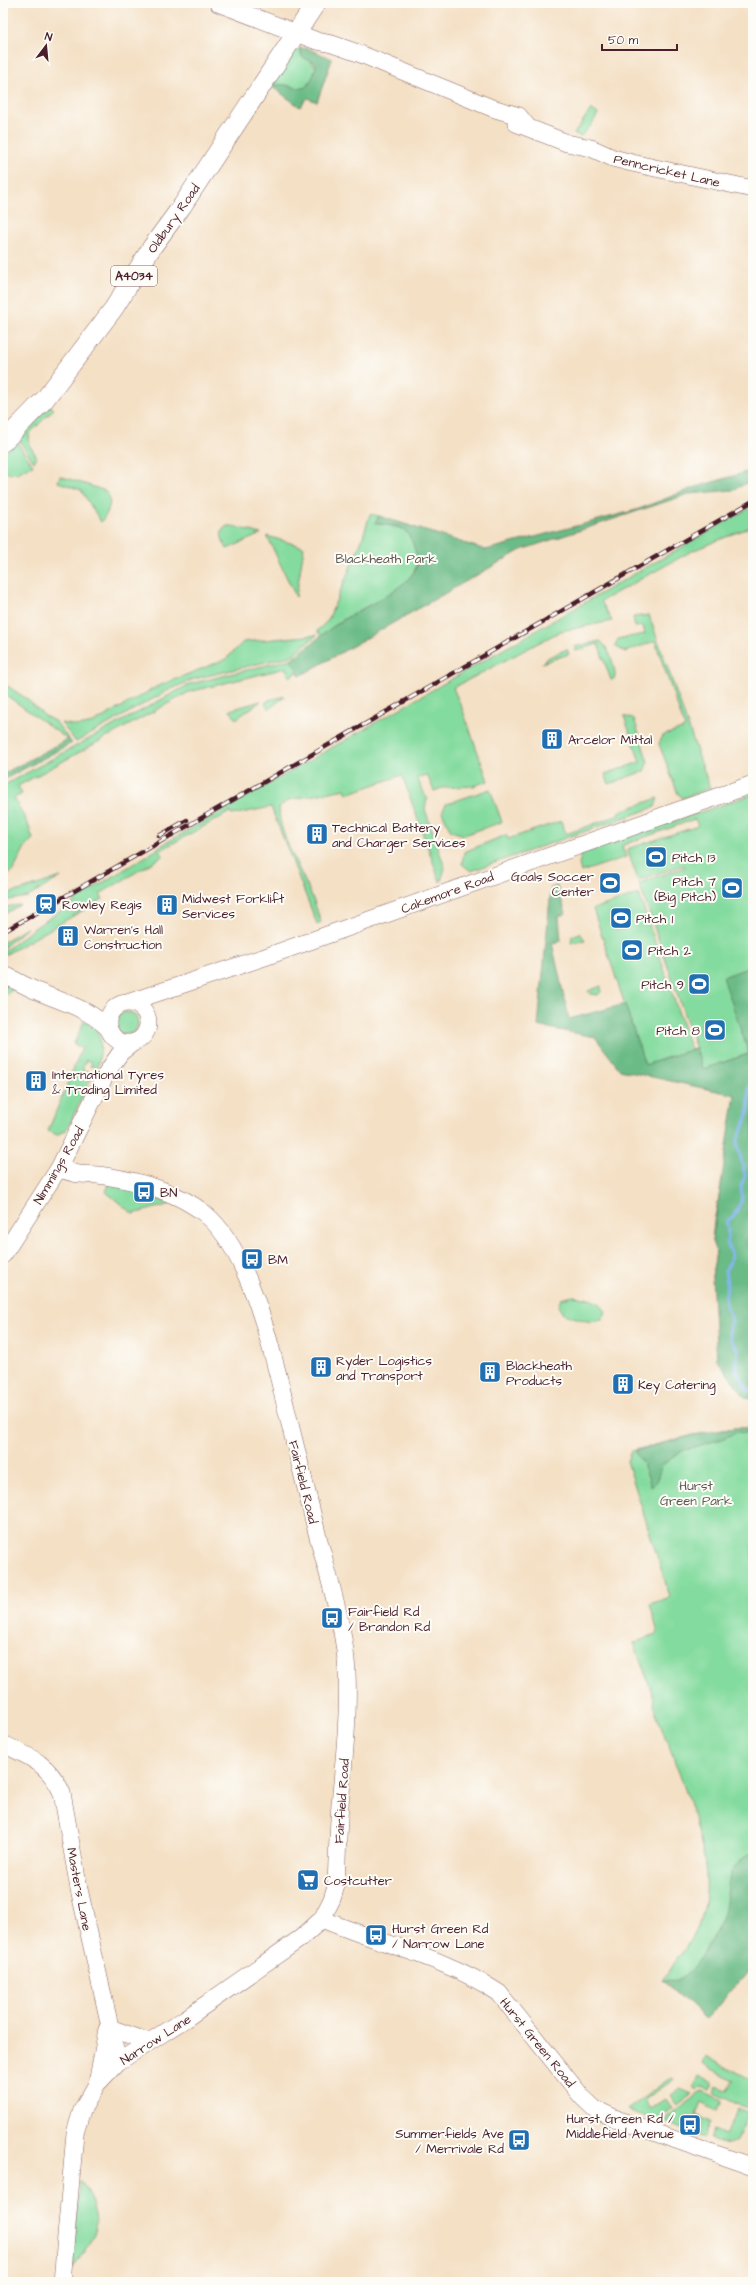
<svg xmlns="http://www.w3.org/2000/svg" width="756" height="2285" font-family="'Architects Daughter',sans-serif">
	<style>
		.green { fill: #84db9f; stroke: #677d65 }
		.forest { fill: #6bbb86; stroke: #5a6d58 }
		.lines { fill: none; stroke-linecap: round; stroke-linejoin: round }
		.stream { stroke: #85b5f0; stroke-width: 3 }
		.secondary-casing { stroke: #866361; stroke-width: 18 }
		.primary-casing { stroke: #866361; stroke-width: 20 }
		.secondary { stroke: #fff; stroke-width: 17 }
		.primary { stroke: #fff; stroke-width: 19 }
		.rail-casing { stroke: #4a1f2b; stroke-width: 4.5 }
		.rail { stroke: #fdfcf7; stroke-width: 3; stroke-dasharray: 9; stroke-linecap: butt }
		.labels { text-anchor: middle; stroke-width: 4; stroke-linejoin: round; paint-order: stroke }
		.shield { fill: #fdfcf7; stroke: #806168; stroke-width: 1 }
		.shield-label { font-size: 12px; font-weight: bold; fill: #4a1f2b }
		.street-label { font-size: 13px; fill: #4a1f2b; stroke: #fdfcf7 }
		.park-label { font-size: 13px; fill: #5b574e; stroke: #fdfcf7 }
		.poi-label { font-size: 13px; fill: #4a1f2b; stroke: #fdfcf7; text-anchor: start }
	</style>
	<rect width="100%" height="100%" fill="#fdfcf7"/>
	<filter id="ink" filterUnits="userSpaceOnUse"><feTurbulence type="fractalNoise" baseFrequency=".025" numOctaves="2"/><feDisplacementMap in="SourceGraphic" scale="8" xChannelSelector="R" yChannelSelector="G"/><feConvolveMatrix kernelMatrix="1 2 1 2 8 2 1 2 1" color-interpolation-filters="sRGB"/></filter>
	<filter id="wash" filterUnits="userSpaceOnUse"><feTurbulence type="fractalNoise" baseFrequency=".012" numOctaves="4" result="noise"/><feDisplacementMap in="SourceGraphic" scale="16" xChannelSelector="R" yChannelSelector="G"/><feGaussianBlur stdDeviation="0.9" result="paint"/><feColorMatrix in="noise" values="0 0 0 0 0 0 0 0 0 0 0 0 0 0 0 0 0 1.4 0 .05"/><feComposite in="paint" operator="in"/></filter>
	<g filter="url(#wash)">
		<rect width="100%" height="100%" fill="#f4e0c5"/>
		<path class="green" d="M 300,48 L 301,54 L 316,67 C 305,106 294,78 271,86 L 293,53 Z
			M 591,109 L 598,114 L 590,127 L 581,136 L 574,134 Z
			M 50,406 L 54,409 L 29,434 L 30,446 L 37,457 L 34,462 L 18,439 Z
			M 16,441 L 33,465 C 22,469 14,479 3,470 L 3,454 Z
			M 60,476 L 106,491 C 114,500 108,514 101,522 L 81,490 L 58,482 Z
			M 753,506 L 753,526 L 692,551 L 601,601 L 612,621 L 561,631 L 453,688 L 462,708 L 488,781 L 473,786 L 442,788 L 434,791 L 427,775 L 417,778 L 427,799 L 425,809 L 445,868 L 441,881 L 440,882 L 402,775 L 347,794 L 345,789 L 289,800 L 280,806 C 275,827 301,871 309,890 C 314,900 317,911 321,922 L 317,924 L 271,807 L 232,815 L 230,812 L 159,851 L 163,856 L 100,894 L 103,899 L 3,956 L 3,952 L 37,926 L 75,902 L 74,900 L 158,849 L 157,848 Z
			M 370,514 L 379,516 L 375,523 L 406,529 C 413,539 421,558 415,569 C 406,591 357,609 338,623 C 332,627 327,632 322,637 L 317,631 L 328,620 L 362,540 Z
			M 227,526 L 233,526 L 261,534 L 227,549 C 223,541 217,532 227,526 Z
			M 267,536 L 304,547 L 296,597 Z
			M 649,615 L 710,788 L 683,798 L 678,794 L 659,744 L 660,739 L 664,735 L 685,728 L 655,641 L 625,652 L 615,646 L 618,639 L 645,634 L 643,626 L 635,627 L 633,617 Z
			M 317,635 L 291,656 L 194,679 L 167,691 L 76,742 L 61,723 L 79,726 L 93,723 L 158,686 L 226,659 L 243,642 Z
			M 600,641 C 609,647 616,668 615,678 L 611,680 L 598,644 L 576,651 L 574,647 Z
			M 567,649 L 569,654 L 542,663 L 549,657 Z
			M 291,659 L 297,670 L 295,674 L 289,677 L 286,668 L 189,692 L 18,786 L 22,794 L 14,798 L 28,824 L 33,839 C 18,849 20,872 3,878 L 5,814 L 3,787 L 6,784 L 190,684 Z
			M 3,683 L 27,699 L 45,716 L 56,722 L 70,741 L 3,693 Z
			M 285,696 L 269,709 L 265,703 L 269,700 Z
			M 261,701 L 236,719 L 230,710 Z
			M 624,716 L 634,719 L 648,762 L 644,771 L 609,784 L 605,774 L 640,762 Z
			M 490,789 L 502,822 L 464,835 L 451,831 L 442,812 L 446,804 Z
			M 753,794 L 753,1399 L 746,1398 L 712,1277 L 716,1252 L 712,1241 L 714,1221 L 748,1054 L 703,1069 L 639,883 L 685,867 L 684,865 L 638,880 L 627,849 L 698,826 L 695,819 L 626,844 L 622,846 L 626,857 L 581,872 L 579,864 L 582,853 Z
			M 658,798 L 655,807 L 471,871 L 462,864 L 464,852 L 506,835 L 508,839 L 561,821 L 566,834 L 619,815 L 618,812 Z
			M 61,877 L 28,897 L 3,901 L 3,894 L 22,890 Z
			M 639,894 L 691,1050 L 645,1065 L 593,909 Z
			M 20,905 L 3,915 L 3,907 Z
			M 27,928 L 3,948 L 3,942 Z
			M 580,933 L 585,940 L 571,943 L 572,936 Z
			M 3,984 L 13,990 L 3,996 Z
			M 601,986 L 601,992 L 598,995 L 590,994 L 588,991 Z
			M116 1023a11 11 0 1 1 22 0a11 11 0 1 1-22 0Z
			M 84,1021 C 105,1028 102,1050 97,1068 L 90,1066 L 92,1062 L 86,1060 L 82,1070 L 94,1073 L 67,1129 L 57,1135 L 48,1131 L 82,1048 L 74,1044 Z
			M 110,1182 L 171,1204 L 133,1214 L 106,1192 Z
			M 573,1296 C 586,1298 599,1299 606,1312 L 602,1320 L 590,1322 L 563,1314 L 558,1306 L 561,1299 Z
			M 735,1428 L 753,1428 L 753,1963 L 747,1973 L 706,2019 L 662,1980 C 677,1959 693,1940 702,1915 C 721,1860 672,1759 653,1705 L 654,1698 L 634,1643 L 658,1633 L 650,1604 L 670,1597 L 627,1461 L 631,1451 L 694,1435 Z
			M 705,2056 L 753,2081 L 753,2105 L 750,2110 L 714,2093 L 717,2086 L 727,2091 L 733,2080 L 702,2063 Z
			M 699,2076 L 713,2083 L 710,2090 L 702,2087 L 697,2090 L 694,2087 Z
			M 670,2078 L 673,2080 L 644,2100 L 650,2109 L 666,2099 L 672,2108 L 656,2120 L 627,2110 Z
			M 680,2089 L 693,2094 L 677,2105 L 671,2095 Z
			M 703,2091 L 722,2100 L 717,2111 L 701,2103 L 696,2115 L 711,2122 L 704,2137 L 661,2121 Z
			M 739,2109 L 749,2114 L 736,2140 C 727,2148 718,2143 710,2139 L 714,2130 L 725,2135 Z
			M 80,2180 C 107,2224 99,2227 73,2269 Z"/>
		<path class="forest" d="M 300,48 L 309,49 L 332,59 L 317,102 L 307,98 L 300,107 L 271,86 C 294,78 305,106 316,67 L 315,63 L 302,57 Z
			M 753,470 L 753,480 L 733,490 L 689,494 L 521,550 L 300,676 L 291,659 C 308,647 323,633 340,622 C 358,610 409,588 416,568 C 419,561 416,554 414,547 C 407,523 396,527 375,523 L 379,516 L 486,550 L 636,510 L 693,488 Z
			M 68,739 L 72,743 L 3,780 L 3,774 Z
			M 557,886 L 566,914 L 559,916 L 561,941 L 552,943 L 569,1019 L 625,1004 L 645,1065 L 696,1048 L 703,1069 L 749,1054 L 723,977 L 753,966 L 753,1185 L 749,1199 L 751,1231 L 746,1242 L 750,1248 L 753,1247 L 753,1399 L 746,1398 L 717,1360 L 712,1277 L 716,1252 L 712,1241 L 735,1095 L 620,1070 L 595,1037 L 538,1026 L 551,888 Z
			M 735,1428 L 753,1428 L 753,1434 L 737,1432 L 722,1439 L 684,1450 L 662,1465 L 656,1482 L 651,1486 L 644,1466 L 634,1451 L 694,1435 Z
			M 753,1852 L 753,1963 L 747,1973 L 706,2019 L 662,1980 C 667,1980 673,1981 677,1980 C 693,1977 718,1930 723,1916 C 728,1902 726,1886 731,1873 C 735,1864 745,1856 753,1852 Z"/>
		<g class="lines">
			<path class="stream" d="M 753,1070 L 750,1078 L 748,1115 L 737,1142 L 745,1176 L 741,1186 L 742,1200 L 734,1216 L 729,1219 L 726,1223 L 728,1228 L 727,1242 L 731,1253 L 730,1262 L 725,1271 L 727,1284 L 725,1302 L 732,1321 C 726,1333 729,1340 738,1349 L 736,1372 L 740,1376 L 748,1390 L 753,1392"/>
		</g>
	</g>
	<g filter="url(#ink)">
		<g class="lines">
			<g class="secondary-casing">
				<path id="secondary" d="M 218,3 L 317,41 L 332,44 L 358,53 L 492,108 L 519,116 L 527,126
					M 516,123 L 567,143 L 591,148 L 613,158 L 632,163 L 753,189
					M 3,974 C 15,980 27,987 39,992 C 63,1002 89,1009 108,1028
					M 127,1003 L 265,957 L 753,784
					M108 1023a20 20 0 1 1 40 0a20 20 0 1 1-40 0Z
					M 59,1168 C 78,1177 86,1173 105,1176 C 138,1181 177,1192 204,1213 C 250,1249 273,1354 286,1408 C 295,1444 304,1481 313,1517 C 325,1568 344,1619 347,1672 C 349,1716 344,1760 340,1804 C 338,1831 337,1859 336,1886 L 332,1899 L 322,1919 L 301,1938 L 185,2019 L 118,2062 L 97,2084 L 82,2110 L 75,2133 L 62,2282
					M 3,1255 L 59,1168 L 107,1072 L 121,1052 L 134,1042
					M 3,1744 C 31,1757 49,1764 62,1793 L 79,1889 L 118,2062
					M 322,1919 C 380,1944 445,1957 499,1993 L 582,2097 L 595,2109 L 619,2120 L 753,2167
					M 110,2028 L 149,2042
					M 97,2084 L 107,2029"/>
			</g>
			<g class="primary-casing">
				<path id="primary" d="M 3,442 L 45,399 L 114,308 L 152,247 L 182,206 L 316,3"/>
			</g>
			<use href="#secondary" class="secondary"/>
			<use href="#primary" class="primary"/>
			<g class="rail-casing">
				<path id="rail" d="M 159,836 L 187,820
					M 3,932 L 753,501"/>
			</g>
			<use href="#rail" class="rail"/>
		</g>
	</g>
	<defs>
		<g id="building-square" transform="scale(1.15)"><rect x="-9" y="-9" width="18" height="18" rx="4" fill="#1f6fb2" stroke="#fdfcf7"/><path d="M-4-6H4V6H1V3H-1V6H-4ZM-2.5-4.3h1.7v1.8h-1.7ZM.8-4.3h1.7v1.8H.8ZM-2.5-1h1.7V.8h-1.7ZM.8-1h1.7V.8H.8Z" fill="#fff"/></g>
		<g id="stadium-square" transform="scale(1.15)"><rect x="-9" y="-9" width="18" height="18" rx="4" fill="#1f6fb2" stroke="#fdfcf7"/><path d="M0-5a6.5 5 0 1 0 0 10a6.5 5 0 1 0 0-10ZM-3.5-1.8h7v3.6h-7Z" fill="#fff"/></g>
		<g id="station-square" transform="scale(1.15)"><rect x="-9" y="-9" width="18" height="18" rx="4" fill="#1f6fb2" stroke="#fdfcf7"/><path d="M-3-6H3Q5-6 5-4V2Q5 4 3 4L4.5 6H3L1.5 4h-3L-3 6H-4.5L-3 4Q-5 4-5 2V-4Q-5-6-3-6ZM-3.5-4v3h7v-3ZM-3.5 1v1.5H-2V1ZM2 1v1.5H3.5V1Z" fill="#fff"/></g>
		<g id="bus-square" transform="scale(1.15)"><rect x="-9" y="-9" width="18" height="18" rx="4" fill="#1f6fb2" stroke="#fdfcf7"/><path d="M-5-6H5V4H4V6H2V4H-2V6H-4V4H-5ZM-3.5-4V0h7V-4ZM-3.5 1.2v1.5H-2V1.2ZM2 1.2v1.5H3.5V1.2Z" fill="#fff"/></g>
		<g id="supermarket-square" transform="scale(1.15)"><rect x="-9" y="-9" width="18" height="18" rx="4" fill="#1f6fb2" stroke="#fdfcf7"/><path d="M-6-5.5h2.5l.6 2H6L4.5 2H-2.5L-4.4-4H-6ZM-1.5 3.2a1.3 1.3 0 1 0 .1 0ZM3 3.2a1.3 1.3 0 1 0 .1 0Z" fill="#fff"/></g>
	</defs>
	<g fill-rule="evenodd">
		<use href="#building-square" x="552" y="739"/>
		<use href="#building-square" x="317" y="834"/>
		<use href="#stadium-square" x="656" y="857"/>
		<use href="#stadium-square" x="610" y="883"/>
		<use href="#stadium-square" x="732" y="888"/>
		<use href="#station-square" x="46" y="904"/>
		<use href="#building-square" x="167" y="905"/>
		<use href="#stadium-square" x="621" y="918"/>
		<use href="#building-square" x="68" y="936"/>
		<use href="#stadium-square" x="632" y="950"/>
		<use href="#stadium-square" x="699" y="984"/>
		<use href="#stadium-square" x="715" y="1030"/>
		<use href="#building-square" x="36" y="1081"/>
		<use href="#bus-square" x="144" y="1192"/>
		<use href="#bus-square" x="252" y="1259"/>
		<use href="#building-square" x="321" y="1367"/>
		<use href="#building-square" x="490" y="1372"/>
		<use href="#building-square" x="623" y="1384"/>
		<use href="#bus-square" x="332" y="1618"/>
		<use href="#supermarket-square" x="308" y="1880"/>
		<use href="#bus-square" x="376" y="1935"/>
		<use href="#bus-square" x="690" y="2125"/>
		<use href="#bus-square" x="519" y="2140"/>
	</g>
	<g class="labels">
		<rect class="shield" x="111" y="266" width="46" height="20" rx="3"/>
		<g class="shield-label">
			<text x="134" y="280">A4034</text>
		</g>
		<g class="street-label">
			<text transform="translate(667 170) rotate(13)" y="5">Penncricket Lane</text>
			<text transform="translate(173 218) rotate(-55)" y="5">Oldbury Road</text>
			<text transform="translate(447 892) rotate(-20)" y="5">Cakemore Road</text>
			<text transform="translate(58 1165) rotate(-60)" y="5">Nimmings Road</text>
			<text transform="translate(304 1482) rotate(76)" y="5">Fairfield Road</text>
			<text transform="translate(341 1801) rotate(-86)" y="5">Fairfield Road</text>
			<text transform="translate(80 1889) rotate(79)" y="5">Masters Lane</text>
			<text transform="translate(155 2039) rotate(-33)" y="5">Narrow Lane</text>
			<text transform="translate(538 2042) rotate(51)" y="5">Hurst Green Road</text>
		</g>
		<g class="park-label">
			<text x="386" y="563">Blackheath Park</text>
			<text x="696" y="1490">Hurst<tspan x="696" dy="15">Green Park</tspan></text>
		</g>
		<g class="poi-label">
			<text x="568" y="744">Arcelor Mittal</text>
			<text x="332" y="832">Technical Battery<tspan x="332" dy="15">and Charger Services</tspan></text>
			<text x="672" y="862">Pitch 13</text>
			<text x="594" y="881" text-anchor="end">Goals Soccer<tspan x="594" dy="15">Center</tspan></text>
			<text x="716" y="886" text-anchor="end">Pitch 7<tspan x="716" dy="15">(Big Pitch)</tspan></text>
			<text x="182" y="903">Midwest Forklift<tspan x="182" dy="15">Services</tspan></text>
			<text x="62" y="909">Rowley Regis</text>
			<text x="636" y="923">Pitch 1</text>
			<text x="84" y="934">Warren's Hall<tspan x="84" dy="15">Construction</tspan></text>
			<text x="648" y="955">Pitch 2</text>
			<text x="684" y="989" text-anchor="end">Pitch 9</text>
			<text x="700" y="1035" text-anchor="end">Pitch 8</text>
			<text x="52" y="1079">International Tyres<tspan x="52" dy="15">&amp; Trading Limited</tspan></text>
			<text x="160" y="1197">BN</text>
			<text x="268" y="1264">BM</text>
			<text x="336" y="1365">Ryder Logistics<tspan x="336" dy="15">and Transport</tspan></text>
			<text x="506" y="1370">Blackheath<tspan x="506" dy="15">Products</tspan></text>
			<text x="638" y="1389">Key Catering</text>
			<text x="348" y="1616">Fairfield Rd<tspan x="348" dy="15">/ Brandon Rd</tspan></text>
			<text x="324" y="1885">Costcutter</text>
			<text x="392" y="1933">Hurst Green Rd<tspan x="392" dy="15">/ Narrow Lane</tspan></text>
			<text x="674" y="2123" text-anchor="end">Hurst Green Rd /<tspan x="674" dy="15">Middlefield Avenue</tspan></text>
			<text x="504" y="2138" text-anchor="end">Summerfields Ave<tspan x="504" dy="15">/ Merrivale Rd</tspan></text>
		</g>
	</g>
	<rect width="756" height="2285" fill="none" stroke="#fdfcf7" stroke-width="16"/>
	<g transform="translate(46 46) rotate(16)" stroke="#fdfcf7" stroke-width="3" paint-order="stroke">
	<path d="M0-3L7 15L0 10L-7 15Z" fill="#4a1f2b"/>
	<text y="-6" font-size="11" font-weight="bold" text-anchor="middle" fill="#4a1f2b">N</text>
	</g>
	<path d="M602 44v6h75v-6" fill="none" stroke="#4a1f2b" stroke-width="2"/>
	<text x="608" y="44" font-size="12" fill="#4a1f2b" stroke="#fdfcf7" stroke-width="3" paint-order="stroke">50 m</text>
</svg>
